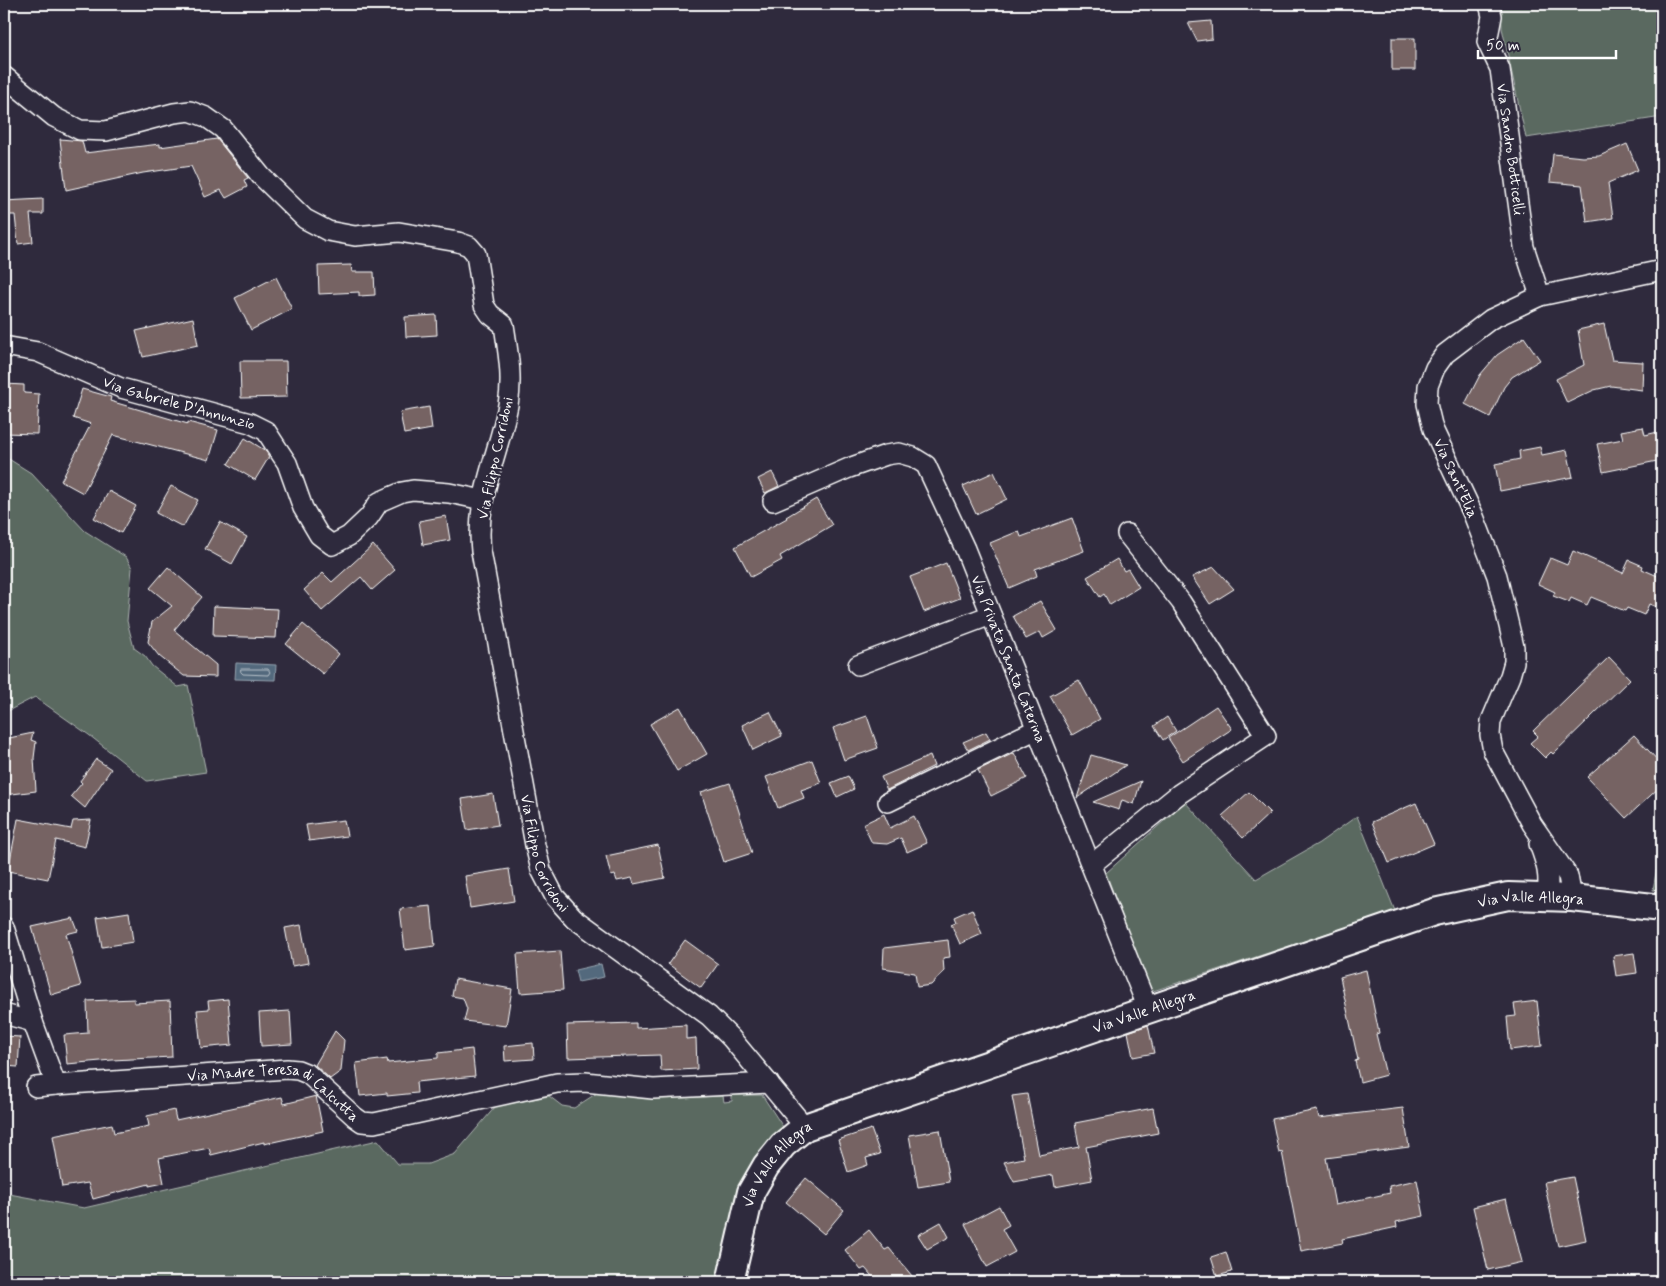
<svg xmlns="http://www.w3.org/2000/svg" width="1666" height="1286" font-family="Mynerve,sans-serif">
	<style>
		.green { fill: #5a6960; stroke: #acb4b0 }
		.water { fill: #52697d; stroke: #97a5b1 }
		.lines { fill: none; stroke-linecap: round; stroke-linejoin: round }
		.shore { stroke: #bac3cb; stroke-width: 1 }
		.building { fill: #766363; stroke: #fff }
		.street-casing { stroke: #fff; stroke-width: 22 }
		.secondary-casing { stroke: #fff; stroke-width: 30 }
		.street { stroke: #2f2a3d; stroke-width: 19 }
		.secondary { stroke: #2f2a3d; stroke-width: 26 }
		.labels { text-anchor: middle; stroke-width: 4.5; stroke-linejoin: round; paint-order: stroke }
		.street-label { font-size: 15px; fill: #fff; stroke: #2f2a3d }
	</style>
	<rect width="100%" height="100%" fill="#2f2a3d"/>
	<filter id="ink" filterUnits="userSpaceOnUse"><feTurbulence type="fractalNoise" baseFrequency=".02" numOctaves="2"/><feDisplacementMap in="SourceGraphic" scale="10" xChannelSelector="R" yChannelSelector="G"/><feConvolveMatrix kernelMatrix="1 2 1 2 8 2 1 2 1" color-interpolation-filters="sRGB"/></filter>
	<g filter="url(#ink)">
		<path class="green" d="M 1501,4 L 1662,4 L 1662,117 L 1526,138 L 1502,28 Z
			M 4,456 L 31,473 L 85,531 L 126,557 L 132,568 L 127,621 L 134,648 L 145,656 L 152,666 L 178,687 L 188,685 L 206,772 L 147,781 L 89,735 L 35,697 L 4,713 Z
			M 1185,802 L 1256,879 L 1319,843 L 1357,816 L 1395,911 L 1150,992 L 1106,873 Z
			M 1659,855 L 1662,856 L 1662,890 L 1653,890 Z
			M 597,1093 L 661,1098 L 723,1096 L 724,1102 L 732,1101 L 732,1095 L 762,1095 L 783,1127 L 753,1160 L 743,1181 L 718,1282 L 4,1282 L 4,1193 L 84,1208 L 378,1140 L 398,1164 L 428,1164 L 455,1154 L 496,1106 L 549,1096 L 562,1106 L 574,1108 Z"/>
		<path class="water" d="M 236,663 L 276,665 L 275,680 L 235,679 Z
			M 601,964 L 604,977 L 578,982 L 575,970 Z"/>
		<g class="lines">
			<path class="shore" d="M 241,669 L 268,669 L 270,672 L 268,675 L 243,674 L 241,672 Z"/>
		</g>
		<path class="building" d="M 1211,21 L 1212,39 L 1197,41 L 1188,23 Z
			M 1392,38 L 1415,38 L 1415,70 L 1392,70 Z
			M 60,139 L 82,141 L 85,153 L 160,144 L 160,147 L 217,139 L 248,178 L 244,180 L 247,187 L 226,198 L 221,190 L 205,197 L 191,166 L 143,173 L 66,190 Z
			M 1627,144 L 1638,170 L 1608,183 L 1613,218 L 1587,222 L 1582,185 L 1550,182 L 1553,154 L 1583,157 L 1599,156 Z
			M 43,199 L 43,214 L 30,214 L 33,242 L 18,244 L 15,215 L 4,215 L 4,201 Z
			M 351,265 L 352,272 L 374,272 L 375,295 L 359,296 L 359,292 L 319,294 L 318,266 Z
			M 276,277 L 292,309 L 251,330 L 235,298 Z
			M 436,315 L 437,335 L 406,337 L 405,317 Z
			M 193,318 L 198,345 L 143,357 L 136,331 Z
			M 1604,324 L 1612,360 L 1643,362 L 1642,390 L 1611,386 L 1594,390 L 1567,403 L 1556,379 L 1584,365 L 1578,330 Z
			M 1524,337 L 1540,360 L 1512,377 L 1504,387 L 1490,417 L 1465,404 L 1480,375 L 1497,355 Z
			M 240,361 L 286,361 L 287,397 L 241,398 Z
			M 5,384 L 24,385 L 24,393 L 39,394 L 37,434 L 4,433 Z
			M 82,389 L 111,397 L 110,401 L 188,424 L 188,422 L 218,430 L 209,460 L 113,435 L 83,493 L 61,481 L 91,424 L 73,418 Z
			M 429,407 L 432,429 L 404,434 L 400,412 Z
			M 1643,427 L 1645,435 L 1662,431 L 1662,460 L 1603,472 L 1597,444 L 1623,439 L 1621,431 Z
			M 245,438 L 266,451 L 269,457 L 255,480 L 228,464 Z
			M 1540,447 L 1542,455 L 1567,450 L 1573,477 L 1500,491 L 1495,464 L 1520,459 L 1519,451 Z
			M 772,472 L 779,486 L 765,493 L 758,479 Z
			M 994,472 L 1007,499 L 976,514 L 963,486 Z
			M 171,486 L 198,500 L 183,527 L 156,513 Z
			M 109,491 L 136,506 L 121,533 L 94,518 Z
			M 816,499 L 832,525 L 780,556 L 782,560 L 751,577 L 735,547 L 787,518 L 786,517 Z
			M 446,516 L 450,540 L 423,545 L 419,521 Z
			M 1072,518 L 1084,551 L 1035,569 L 1037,576 L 1009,588 L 990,543 L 1019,531 L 1021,537 Z
			M 220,522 L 247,537 L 232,564 L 205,549 Z
			M 373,545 L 395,570 L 372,590 L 361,577 L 322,611 L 304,590 L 323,573 L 332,582 Z
			M 1573,551 L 1623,573 L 1629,560 L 1643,566 L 1642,569 L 1662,578 L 1662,609 L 1649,604 L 1644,615 L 1627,608 L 1625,611 L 1591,597 L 1587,605 L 1571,598 L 1569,602 L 1553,596 L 1555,592 L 1538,584 L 1550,558 L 1567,565 Z
			M 1117,559 L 1124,571 L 1128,569 L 1139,587 L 1110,605 L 1104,594 L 1100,597 L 1087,577 Z
			M 946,563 L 960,598 L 924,612 L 910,577 Z
			M 168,567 L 202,597 L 174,630 L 216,665 L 216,677 L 184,676 L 159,656 L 148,642 L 152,622 L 172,606 L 150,588 Z
			M 1214,567 L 1234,589 L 1210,604 L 1192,577 Z
			M 1040,601 L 1057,630 L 1043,638 L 1040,632 L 1026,639 L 1013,616 Z
			M 214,606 L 278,609 L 276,638 L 213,636 Z
			M 303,624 L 339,654 L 323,674 L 286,644 Z
			M 1609,657 L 1630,679 L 1553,754 L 1551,752 L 1545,758 L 1530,743 L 1538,736 L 1533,731 Z
			M 1079,680 L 1100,719 L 1072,735 L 1050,696 Z
			M 1216,706 L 1232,729 L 1183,761 L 1168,738 Z
			M 680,707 L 707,754 L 677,771 L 650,724 Z
			M 770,712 L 782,736 L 753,750 L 742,725 Z
			M 867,716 L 878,748 L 844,760 L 833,728 Z
			M 1167,717 L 1176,731 L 1163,740 L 1154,726 Z
			M 986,732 L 990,739 L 968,750 L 963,742 Z
			M 33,733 L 31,740 L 36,742 L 34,758 L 36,791 L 4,795 L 4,763 L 6,763 L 9,738 Z
			M 1634,735 L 1662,765 L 1662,785 L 1626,818 L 1587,777 Z
			M 1014,753 L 1027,778 L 991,796 L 978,770 Z
			M 1091,755 L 1126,765 L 1077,798 Z
			M 930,756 L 934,766 L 887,790 L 881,777 Z
			M 96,759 L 111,769 L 85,808 L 71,796 L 82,783 L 80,781 Z
			M 812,760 L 821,783 L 801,790 L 804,798 L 778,808 L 766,777 Z
			M 848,776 L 854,789 L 837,797 L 831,783 Z
			M 1141,781 L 1134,804 L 1122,800 L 1119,810 L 1093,802 Z
			M 730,783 L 752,853 L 724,862 L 701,792 Z
			M 1249,792 L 1270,813 L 1243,838 L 1222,816 Z
			M 493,794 L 498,825 L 467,830 L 462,799 Z
			M 1416,803 L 1434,844 L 1389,863 L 1372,822 Z
			M 884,814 L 890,828 L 914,816 L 927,843 L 907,852 L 901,838 L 887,844 L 872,843 L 863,824 Z
			M 18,819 L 71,829 L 73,821 L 91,820 L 85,847 L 56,840 L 48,879 L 8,871 Z
			M 344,820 L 347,836 L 309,841 L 306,825 Z
			M 658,845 L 665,878 L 634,884 L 632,878 L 617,881 L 615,875 L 611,876 L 606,856 Z
			M 509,869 L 514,901 L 470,908 L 465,876 Z
			M 431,906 L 435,946 L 405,950 L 400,909 Z
			M 972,909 L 982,934 L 960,944 L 951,924 L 956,922 L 954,917 Z
			M 129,912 L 133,942 L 102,947 L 97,917 Z
			M 73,918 L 78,931 L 66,934 L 81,986 L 51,995 L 32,927 Z
			M 301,925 L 308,963 L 292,966 L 285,928 Z
			M 685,940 L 718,964 L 701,988 L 668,964 Z
			M 948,940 L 950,957 L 943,958 L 944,971 L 931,985 L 917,987 L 915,973 L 883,968 L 884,948 Z
			M 560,951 L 563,990 L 520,993 L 517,954 Z
			M 1634,953 L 1637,973 L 1616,976 L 1613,956 Z
			M 1366,970 L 1379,1033 L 1376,1034 L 1386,1075 L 1360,1082 L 1355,1061 L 1358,1060 L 1340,977 Z
			M 455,979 L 512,989 L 506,1026 L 464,1021 L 467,1009 L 463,998 L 452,996 Z
			M 134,999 L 134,1003 L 170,1001 L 172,1057 L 112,1060 L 67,1064 L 64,1035 L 88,1033 L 87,1001 Z
			M 228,999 L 232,1045 L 201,1048 L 197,1010 L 209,1009 L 208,1001 Z
			M 1537,1001 L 1542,1046 L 1510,1050 L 1507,1017 L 1516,1016 L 1514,1004 Z
			M 290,1011 L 292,1044 L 261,1046 L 259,1013 Z
			M 636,1023 L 636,1028 L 686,1025 L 686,1039 L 696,1038 L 697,1069 L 661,1071 L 660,1055 L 568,1058 L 567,1025 Z
			M 1148,1025 L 1154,1053 L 1133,1057 L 1128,1032 Z
			M 335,1031 L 344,1040 L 341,1071 L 330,1079 L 315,1065 Z
			M 4,1036 L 20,1037 L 18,1067 L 4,1066 Z
			M 533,1043 L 534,1059 L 505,1061 L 504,1046 Z
			M 472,1049 L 475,1076 L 416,1082 L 417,1093 L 387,1096 L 387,1093 L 360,1096 L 356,1063 L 387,1059 L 388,1063 L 438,1058 L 438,1053 Z
			M 1027,1094 L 1039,1155 L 1079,1147 L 1075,1123 L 1153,1108 L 1158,1133 L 1086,1147 L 1092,1180 L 1055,1187 L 1053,1175 L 1014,1182 L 1004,1162 L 1024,1158 L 1012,1096 Z
			M 316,1096 L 323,1131 L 264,1144 L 264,1142 L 211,1155 L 209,1148 L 159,1158 L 164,1183 L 149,1186 L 149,1184 L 93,1199 L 88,1183 L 62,1187 L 53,1136 L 112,1124 L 114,1133 L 149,1126 L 147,1116 L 174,1110 L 176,1120 L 282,1097 L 284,1104 Z
			M 1403,1108 L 1409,1147 L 1326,1158 L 1335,1205 L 1390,1193 L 1389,1186 L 1417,1180 L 1424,1216 L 1396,1222 L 1397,1227 L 1342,1239 L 1343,1243 L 1301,1251 L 1282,1152 L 1279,1153 L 1272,1119 L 1317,1110 L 1319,1118 Z
			M 871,1129 L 880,1154 L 866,1158 L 868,1165 L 848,1172 L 838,1140 Z
			M 940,1130 L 949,1182 L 918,1187 L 909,1135 Z
			M 1573,1177 L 1586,1240 L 1558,1246 L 1544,1182 Z
			M 806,1178 L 844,1210 L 824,1234 L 786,1202 Z
			M 1506,1199 L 1522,1262 L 1488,1270 L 1473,1207 Z
			M 999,1206 L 1009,1225 L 1002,1229 L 1015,1252 L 987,1267 L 965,1224 Z
			M 941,1222 L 949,1237 L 927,1249 L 918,1235 Z
			M 869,1230 L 885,1250 L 889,1248 L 917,1282 L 877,1282 L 865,1268 L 861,1270 L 845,1250 Z
			M 1226,1252 L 1232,1272 L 1217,1276 L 1211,1257 Z"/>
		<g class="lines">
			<g class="street-casing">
				<g id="street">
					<path id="s1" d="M 1489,4 L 1492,16 L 1487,42 L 1500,69 L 1524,247 L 1540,296"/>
					<path id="s2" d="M 4,76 L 54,117 L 80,130 L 106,131 L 174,113 L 190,111 L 206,117 L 223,129 L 261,176 L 305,219 L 328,231 L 355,236 L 399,232 L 458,242 L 469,246 L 476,254 L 484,305 L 490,314 L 504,325 C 508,352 513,378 508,405 C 498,456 475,498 481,551 L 535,845 L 541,870 L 555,897 L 574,918 L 709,1016 L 731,1038 L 805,1127"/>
					<path id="s3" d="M 4,346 L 38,352 L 121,388 L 250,423 L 266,431 L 277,448 L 287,463 L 303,508 L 319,535 L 332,545 L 349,536 L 369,517 L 379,502 L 402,492 L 413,490 L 449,493 L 483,500"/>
					<path id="s4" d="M 773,501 L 849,468 L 886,455 L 899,453 L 913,457 L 926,465 L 965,549 L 1148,1009"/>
					<path d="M 858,665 L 991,615"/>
					<path d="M 888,802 L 1037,729"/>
					<path d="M 1539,844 C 1546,862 1551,878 1546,896"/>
					<path d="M 1091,865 L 1179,794 L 1266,736 L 1181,602 L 1127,534"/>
					<path d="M 1572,898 L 1568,876 L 1532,824 L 1493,751 L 1490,735 L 1491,721 L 1510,676 L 1514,662 L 1514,647 L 1497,576 L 1473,514 L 1433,429 L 1427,404 L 1428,386 L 1435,368 L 1445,354 L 1491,319 L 1540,296 L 1662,270"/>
					<path id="s5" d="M 4,927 L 33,1022 L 56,1085 L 287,1069 L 298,1070 L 308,1074 L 355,1117 L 362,1122 L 374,1123 L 557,1083 L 585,1082 L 653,1089 L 769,1083"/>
					<path d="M 4,1014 L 33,1022"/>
					<path d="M 36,1087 L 56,1085"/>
				</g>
			</g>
			<g class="secondary-casing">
				<g id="secondary">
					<path id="s6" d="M 730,1282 L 751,1192 L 766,1166 L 783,1145 L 805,1127 L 1434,912 L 1508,896 L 1572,898 L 1662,908"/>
				</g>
			</g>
			<use href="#street" class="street"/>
			<use href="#secondary" class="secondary"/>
		</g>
	</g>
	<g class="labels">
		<g class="street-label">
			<text dy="5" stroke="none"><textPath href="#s1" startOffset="150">Via Sandro Botticelli</textPath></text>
			<text dy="5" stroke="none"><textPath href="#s3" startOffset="185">Via Gabriele D'Annunzio</textPath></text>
			<text transform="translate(495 458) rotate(-78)" y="5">Via Filippo Corridoni</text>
			<text transform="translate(1456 478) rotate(65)" y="5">Via Sant'Elia</text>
			<text dy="5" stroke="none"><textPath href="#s4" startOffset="376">Via Privata Santa Caterina</textPath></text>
			<text dy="5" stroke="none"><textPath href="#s2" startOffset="1166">Via Filippo Corridoni</textPath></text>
			<text dy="5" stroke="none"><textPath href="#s6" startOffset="941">Via Valle Allegra</textPath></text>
			<text dy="5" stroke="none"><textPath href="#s6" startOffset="536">Via Valle Allegra</textPath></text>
			<text dy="5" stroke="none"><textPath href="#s5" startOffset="392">Via Madre Teresa di Calcutta</textPath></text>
			<text dy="5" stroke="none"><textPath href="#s6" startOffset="131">Via Valle Allegra</textPath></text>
		</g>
	</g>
	<rect width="1666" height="1286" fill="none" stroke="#2f2a3d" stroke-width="20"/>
	<rect x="10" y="10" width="1646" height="1266" fill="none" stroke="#fff" stroke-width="2" filter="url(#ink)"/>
	<path d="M1478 50v8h138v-8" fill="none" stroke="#ffffff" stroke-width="2.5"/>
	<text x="1486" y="50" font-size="15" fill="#ffffff" stroke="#2f2a3d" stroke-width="4" paint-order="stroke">50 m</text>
</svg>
